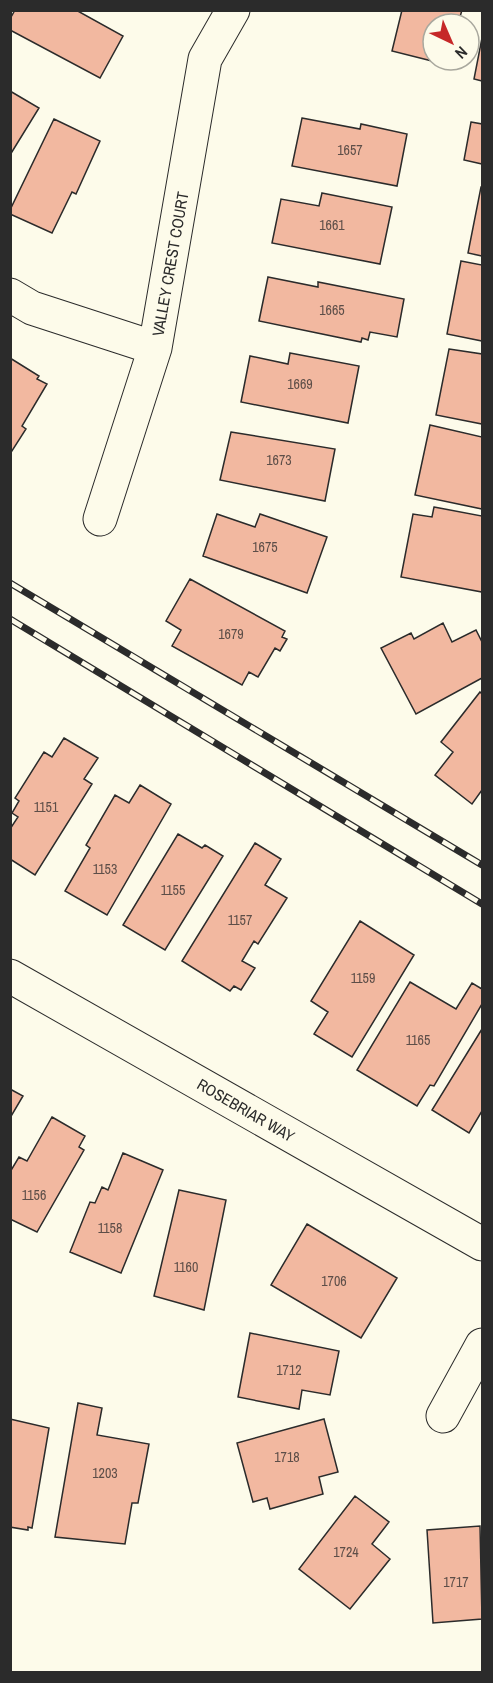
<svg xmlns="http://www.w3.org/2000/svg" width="493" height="1683" font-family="'Archivo Narrow',sans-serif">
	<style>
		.building { fill: #f2b8a0; stroke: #2b2b2b; stroke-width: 1.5 }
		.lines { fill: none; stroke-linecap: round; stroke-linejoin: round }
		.minor-casing { stroke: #2b2b2b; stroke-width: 35 }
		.minor { stroke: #fdfbea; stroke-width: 33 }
		.rail-casing { stroke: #2b2b2b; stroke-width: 7 }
		.rail { stroke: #fdfbea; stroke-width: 4.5; stroke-dasharray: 14; stroke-linecap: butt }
		.labels { text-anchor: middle; stroke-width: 4.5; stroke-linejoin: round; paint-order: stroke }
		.number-label { font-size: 14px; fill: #5d4e48 }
		.street-label { font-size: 16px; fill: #2b2b2b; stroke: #fdfbea }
	</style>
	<rect width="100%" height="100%" fill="#fdfbea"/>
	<path class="building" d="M 15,10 L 76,10 L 123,36 L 100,78 L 10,30 L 10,19 Z
		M 402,10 L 462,10 L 458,24 L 433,24 L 433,60 L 449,60 L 448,65 L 392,51 Z
		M 482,38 L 482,81 L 474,79 Z
		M 10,91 L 39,108 L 10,155 Z
		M 302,118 L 360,129 L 361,124 L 407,134 L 397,186 L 292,166 Z
		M 54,119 L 100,141 L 76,194 L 72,192 L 52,233 L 10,214 L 10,210 Z
		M 471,122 L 482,124 L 482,164 L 464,160 Z
		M 481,187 L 482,187 L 482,256 L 468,253 Z
		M 322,193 L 392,207 L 380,264 L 272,243 L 281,199 L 319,206 Z
		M 461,261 L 482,265 L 482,341 L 447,334 Z
		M 268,277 L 318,287 L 318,282 L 404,299 L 397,337 L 370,332 L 368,340 L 362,338 L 361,342 L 259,321 Z
		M 449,349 L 482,354 L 482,424 L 436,415 Z
		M 290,353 L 359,366 L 348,423 L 241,402 L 250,356 L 288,364 Z
		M 10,358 L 39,376 L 37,379 L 47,384 L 22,426 L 26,429 L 10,454 Z
		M 430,425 L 482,437 L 482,509 L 415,495 Z
		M 231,432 L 335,449 L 325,501 L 220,480 Z
		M 434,507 L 482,516 L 482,592 L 401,577 L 413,514 L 432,517 Z
		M 217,514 L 255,527 L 260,514 L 327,537 L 307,593 L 203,556 Z
		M 190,579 L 285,631 L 282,637 L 287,639 L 280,651 L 275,648 L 258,677 L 249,672 L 242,685 L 172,646 L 181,630 L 166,621 Z
		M 443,623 L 452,642 L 476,630 L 482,642 L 482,678 L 416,714 L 381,648 L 411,633 L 414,639 Z
		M 480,692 L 482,694 L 482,790 L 472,804 L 435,775 L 453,752 L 441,742 Z
		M 64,738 L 98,758 L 84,779 L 92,784 L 35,875 L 10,859 L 10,829 L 18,817 L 12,813 L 19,801 L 15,798 L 44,752 L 52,757 Z
		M 140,785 L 171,804 L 107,915 L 65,891 L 90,848 L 86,845 L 115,795 L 129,803 Z
		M 178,834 L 202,848 L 205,845 L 223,856 L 165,950 L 123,925 Z
		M 255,843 L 281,859 L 265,885 L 287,898 L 258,944 L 254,941 L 242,961 L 255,968 L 241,990 L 234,986 L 230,991 L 182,961 Z
		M 360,921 L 414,955 L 352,1057 L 314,1034 L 328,1012 L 311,1001 Z
		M 410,982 L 456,1009 L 472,983 L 482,989 L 482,1004 L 434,1086 L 430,1085 L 417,1106 L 357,1070 Z
		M 482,1029 L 482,1111 L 469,1133 L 432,1110 Z
		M 10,1089 L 23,1096 L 10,1118 Z
		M 52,1117 L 85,1136 L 79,1147 L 84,1150 L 37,1232 L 10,1219 L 10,1172 L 19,1157 L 27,1161 Z
		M 123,1153 L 163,1170 L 121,1273 L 70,1252 L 90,1202 L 95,1203 L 102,1187 L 108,1190 Z
		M 179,1190 L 226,1200 L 204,1310 L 154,1296 Z
		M 307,1224 L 397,1278 L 361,1338 L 271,1285 Z
		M 250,1333 L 339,1351 L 330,1395 L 302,1390 L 299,1409 L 238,1397 Z
		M 78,1403 L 102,1408 L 97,1435 L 149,1444 L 138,1503 L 132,1503 L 125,1544 L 55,1537 Z
		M 10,1419 L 49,1428 L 32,1528 L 28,1527 L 28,1530 L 10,1527 Z
		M 324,1419 L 338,1472 L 319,1477 L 323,1494 L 270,1509 L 267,1498 L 253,1502 L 237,1443 Z
		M 355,1496 L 389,1522 L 372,1544 L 390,1559 L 350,1609 L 299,1569 Z
		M 480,1526 L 482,1619 L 433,1623 L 427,1530 Z"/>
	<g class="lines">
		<g class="minor-casing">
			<path id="minor" d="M 10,295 L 32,308 L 155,348
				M 100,519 L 155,348 L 205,59 L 233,10
				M 10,976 L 482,1244
				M 443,1416 L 482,1345"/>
		</g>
		<use href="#minor" class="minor"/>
		<g class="rail-casing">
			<path id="rail" d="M 10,583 L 482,865
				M 10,619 L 482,904"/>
		</g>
		<use href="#rail" class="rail"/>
	</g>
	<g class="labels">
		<g class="number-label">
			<text x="350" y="155">1657</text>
			<text x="332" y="230">1661</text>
			<text x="332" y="315">1665</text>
			<text x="300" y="389">1669</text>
			<text x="279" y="465">1673</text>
			<text x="265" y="552">1675</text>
			<text x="231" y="639">1679</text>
			<text x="46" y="812">1151</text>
			<text x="105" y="874">1153</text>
			<text x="173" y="895">1155</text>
			<text x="240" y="925">1157</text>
			<text x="363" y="983">1159</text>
			<text x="418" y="1045">1165</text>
			<text x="34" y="1200">1156</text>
			<text x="110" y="1233">1158</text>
			<text x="186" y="1272">1160</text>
			<text x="334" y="1286">1706</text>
			<text x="289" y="1375">1712</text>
			<text x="287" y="1462">1718</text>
			<text x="105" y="1478">1203</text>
			<text x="346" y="1557">1724</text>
			<text x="456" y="1587">1717</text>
		</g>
		<g class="street-label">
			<text transform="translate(170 264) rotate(-80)" y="6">VALLEY CREST COURT</text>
			<text transform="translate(246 1110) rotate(30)" y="6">ROSEBRIAR WAY</text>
		</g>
	</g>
	<rect width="493" height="1683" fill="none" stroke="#2b2b2b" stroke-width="24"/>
	<g transform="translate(451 42) rotate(136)"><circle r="28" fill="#fdfbea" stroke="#a9a89e" stroke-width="1.5"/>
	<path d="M0-4.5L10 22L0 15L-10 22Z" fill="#c62828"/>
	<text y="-9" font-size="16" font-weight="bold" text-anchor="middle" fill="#2b2b2b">N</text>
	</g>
</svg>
